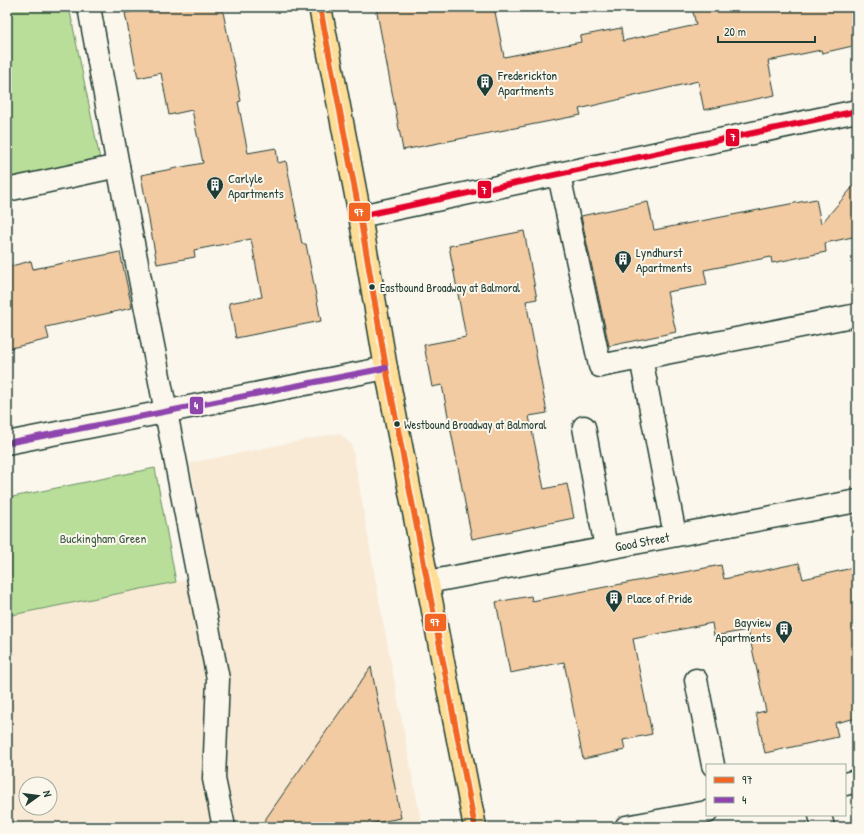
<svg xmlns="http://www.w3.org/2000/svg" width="864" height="834" font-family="'Patrick Hand',sans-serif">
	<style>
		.built { fill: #f9ead6; fill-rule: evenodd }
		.green { fill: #b8de99; stroke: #6c8e66 }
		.building { fill: #f3cba3; stroke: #1f3d34 }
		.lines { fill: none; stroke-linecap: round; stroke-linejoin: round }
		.minor-casing { stroke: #1f3d34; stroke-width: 25 }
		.highway-casing { stroke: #1f3d34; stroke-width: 25 }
		.minor { stroke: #fbf7ec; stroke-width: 22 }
		.highway { stroke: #fedd96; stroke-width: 22 }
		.bus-1-casing { stroke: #fbf7ec; stroke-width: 9 }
		.bus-2-casing { stroke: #fbf7ec; stroke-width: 9 }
		.bus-3-casing { stroke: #fbf7ec; stroke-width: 9 }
		.bus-1 { stroke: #f26522; stroke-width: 6 }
		.bus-2 { stroke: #8e44ad; stroke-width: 6 }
		.bus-3 { stroke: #e4002b; stroke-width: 6 }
		.bus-dot { fill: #1f3d34; stroke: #fbf7ec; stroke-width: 1.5 }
		.labels { text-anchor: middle; stroke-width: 4; stroke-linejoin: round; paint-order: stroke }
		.bus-label { font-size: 12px; fill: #1f3d34; stroke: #fbf7ec; text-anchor: start }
		.poi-label { font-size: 13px; fill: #1f3d34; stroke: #fbf7ec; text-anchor: start }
		.park-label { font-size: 13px; fill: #3e5d48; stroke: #fbf7ec }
		.street-label { font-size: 13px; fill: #1f3d34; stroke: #fbf7ec }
		.line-badge { stroke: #fbf7ec; stroke-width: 1.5 }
		.badge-label { font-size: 11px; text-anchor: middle; font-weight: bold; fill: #fff }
	</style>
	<rect width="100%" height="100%" fill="#fbf7ec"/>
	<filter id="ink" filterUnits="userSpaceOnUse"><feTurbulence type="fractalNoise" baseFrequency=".025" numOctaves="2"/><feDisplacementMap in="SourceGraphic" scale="8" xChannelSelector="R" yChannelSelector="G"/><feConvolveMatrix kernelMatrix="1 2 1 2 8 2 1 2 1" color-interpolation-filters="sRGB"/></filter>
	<g filter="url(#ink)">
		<path class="built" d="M 339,433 L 352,445 L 380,605 L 422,827 L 7,827 L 7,616 L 211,575 L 190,463 ZM 26,784 L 50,784 L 50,808 L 26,808 Z"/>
		<path class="green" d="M 7,7 L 69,7 L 102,169 L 7,190 Z
			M 155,468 L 176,582 L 7,616 L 7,498 Z"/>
		<path class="building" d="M 159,7 L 222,7 L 241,101 L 238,102 L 248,153 L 276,148 L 278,163 L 286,161 L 302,244 L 306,244 L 321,321 L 236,338 L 229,303 L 262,297 L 251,239 L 194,250 L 195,257 L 157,264 L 141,175 L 203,163 L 192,110 L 169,115 L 161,73 L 138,78 L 125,13 Z
			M 376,7 L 494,7 L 504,57 L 581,42 L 580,36 L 621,28 L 623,41 L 696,25 L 692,7 L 851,7 L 857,34 L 857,45 L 822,53 L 821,50 L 768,61 L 775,95 L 704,110 L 698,81 L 579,109 L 581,115 L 403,150 Z
			M 857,182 L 857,236 L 825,243 L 826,252 L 772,263 L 771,257 L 704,270 L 707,285 L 667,292 L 676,332 L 609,346 L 581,216 L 648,202 L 654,230 L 816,199 L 821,224 Z
			M 524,231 L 537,299 L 526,301 L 547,413 L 529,416 L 544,489 L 567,484 L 574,518 L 472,539 L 442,385 L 432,387 L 424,345 L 466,337 L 449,246 Z
			M 120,252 L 132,308 L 46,327 L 49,339 L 7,349 L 7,267 L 31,261 L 33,269 Z
			M 799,563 L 803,579 L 857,567 L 857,718 L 835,723 L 838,737 L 765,753 L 756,713 L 766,711 L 748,630 L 714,636 L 712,623 L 633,639 L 652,734 L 623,740 L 625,750 L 583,759 L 564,662 L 510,673 L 496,602 L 531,596 L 532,601 L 721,565 L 724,579 Z
			M 371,667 L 401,818 L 353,827 L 260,827 Z"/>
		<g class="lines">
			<g class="minor-casing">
				<g id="minor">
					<path d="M 89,7 L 118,166 L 218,679 L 214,779 L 224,827"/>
					<path d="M 559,175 L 600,366 L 857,315"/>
					<path d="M 7,190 L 118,166"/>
					<path d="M 360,216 L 857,111"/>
					<path d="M 641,358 L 675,535"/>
					<path d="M 584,427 L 606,548"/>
					<path d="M 7,443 L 386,368"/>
					<path id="s1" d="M 428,582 L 857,501"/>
					<path d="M 696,680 L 713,765"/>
					<path d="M 845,784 L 857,781"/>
					<path d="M 820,815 L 823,827"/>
					<path d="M 626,827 L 707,812"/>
				</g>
			</g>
			<g class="highway-casing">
				<path id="highway" d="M 320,7 L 360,216 L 386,368 L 475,827"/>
			</g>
			<use href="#minor" class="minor"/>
			<use href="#highway" class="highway"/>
			<g class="bus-1-casing">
				<path id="bus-1" d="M 320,7 L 360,216 L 386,368 L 475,827"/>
			</g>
			<g class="bus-2-casing">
				<path id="bus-2" d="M 7,443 L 386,368"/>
			</g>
			<g class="bus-3-casing">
				<path id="bus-3" d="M 360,216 L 857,111"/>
			</g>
			<use href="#bus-1" class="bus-1"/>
			<use href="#bus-2" class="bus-2"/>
			<use href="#bus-3" class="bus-3"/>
		</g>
	</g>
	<defs>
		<g id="building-pin" transform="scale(0.9)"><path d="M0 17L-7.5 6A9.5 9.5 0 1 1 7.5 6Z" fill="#1f3d34" stroke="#fbf7ec"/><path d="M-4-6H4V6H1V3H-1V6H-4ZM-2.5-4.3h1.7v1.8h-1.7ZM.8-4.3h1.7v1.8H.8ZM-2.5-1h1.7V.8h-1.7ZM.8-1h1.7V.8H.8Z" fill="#fff"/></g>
	</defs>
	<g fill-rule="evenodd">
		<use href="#building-pin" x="485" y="82"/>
		<use href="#building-pin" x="215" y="185"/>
		<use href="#building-pin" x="623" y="259"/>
		<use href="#building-pin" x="614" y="598"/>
		<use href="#building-pin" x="784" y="629"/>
	</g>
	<g class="bus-dot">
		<circle cx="372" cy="287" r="3.5"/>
		<circle cx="397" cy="424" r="3.5"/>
	</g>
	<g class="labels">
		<g class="bus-label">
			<text x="380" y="292">Eastbound Broadway at Balmoral</text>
			<text x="404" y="429">Westbound Broadway at Balmoral</text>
		</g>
		<g class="poi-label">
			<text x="498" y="80">Frederickton<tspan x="498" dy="15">Apartments</tspan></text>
			<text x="228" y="183">Carlyle<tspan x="228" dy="15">Apartments</tspan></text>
			<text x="636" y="257">Lyndhurst<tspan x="636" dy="15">Apartments</tspan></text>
			<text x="627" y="603">Place of Pride</text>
			<text x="771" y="627" text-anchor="end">Bayview<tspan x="771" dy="15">Apartments</tspan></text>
		</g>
		<g class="park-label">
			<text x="103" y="543">Buckingham Green</text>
		</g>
		<g class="street-label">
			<text dy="5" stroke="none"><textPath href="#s1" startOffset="218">Good Street</textPath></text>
		</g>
	</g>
	<g class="line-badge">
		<rect x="725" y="128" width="15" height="19" rx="4" fill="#e4002b"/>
		<rect x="477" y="180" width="15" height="19" rx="4" fill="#e4002b"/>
		<rect x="348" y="202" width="23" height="20" rx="4" fill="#f26522"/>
		<rect x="189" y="396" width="15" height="19" rx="4" fill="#8e44ad"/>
		<rect x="424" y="613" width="23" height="19" rx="4" fill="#f26522"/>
	</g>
	<g class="badge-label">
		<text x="733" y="141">7</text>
		<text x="484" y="194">7</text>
		<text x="359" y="216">97</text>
		<text x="196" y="409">4</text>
		<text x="435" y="626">97</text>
	</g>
	<rect width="864" height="834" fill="none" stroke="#fbf7ec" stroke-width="24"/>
	<rect x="12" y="12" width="840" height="810" fill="none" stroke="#1f3d34" stroke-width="1.5" filter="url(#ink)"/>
	<rect x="706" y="764" width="140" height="52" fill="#fbf7ec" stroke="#a3ada2"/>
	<rect x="714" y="777" width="20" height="6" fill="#f26522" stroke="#a3ada2"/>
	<text x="742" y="784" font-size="12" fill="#1f3d34">97</text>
	<rect x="714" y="797" width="20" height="6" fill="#8e44ad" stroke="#a3ada2"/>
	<text x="742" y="804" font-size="12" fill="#1f3d34">4</text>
	<g transform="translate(38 796) rotate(76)"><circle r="19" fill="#fbf7ec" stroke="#a3ada2"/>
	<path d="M0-3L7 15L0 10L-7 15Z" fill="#1f3d34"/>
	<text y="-6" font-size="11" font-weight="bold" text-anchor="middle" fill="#1f3d34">N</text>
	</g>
	<path d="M718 36v6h97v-6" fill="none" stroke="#1f3d34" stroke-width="2"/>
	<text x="724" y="36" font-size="12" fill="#1f3d34" stroke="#fbf7ec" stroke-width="3" paint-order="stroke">20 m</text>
</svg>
